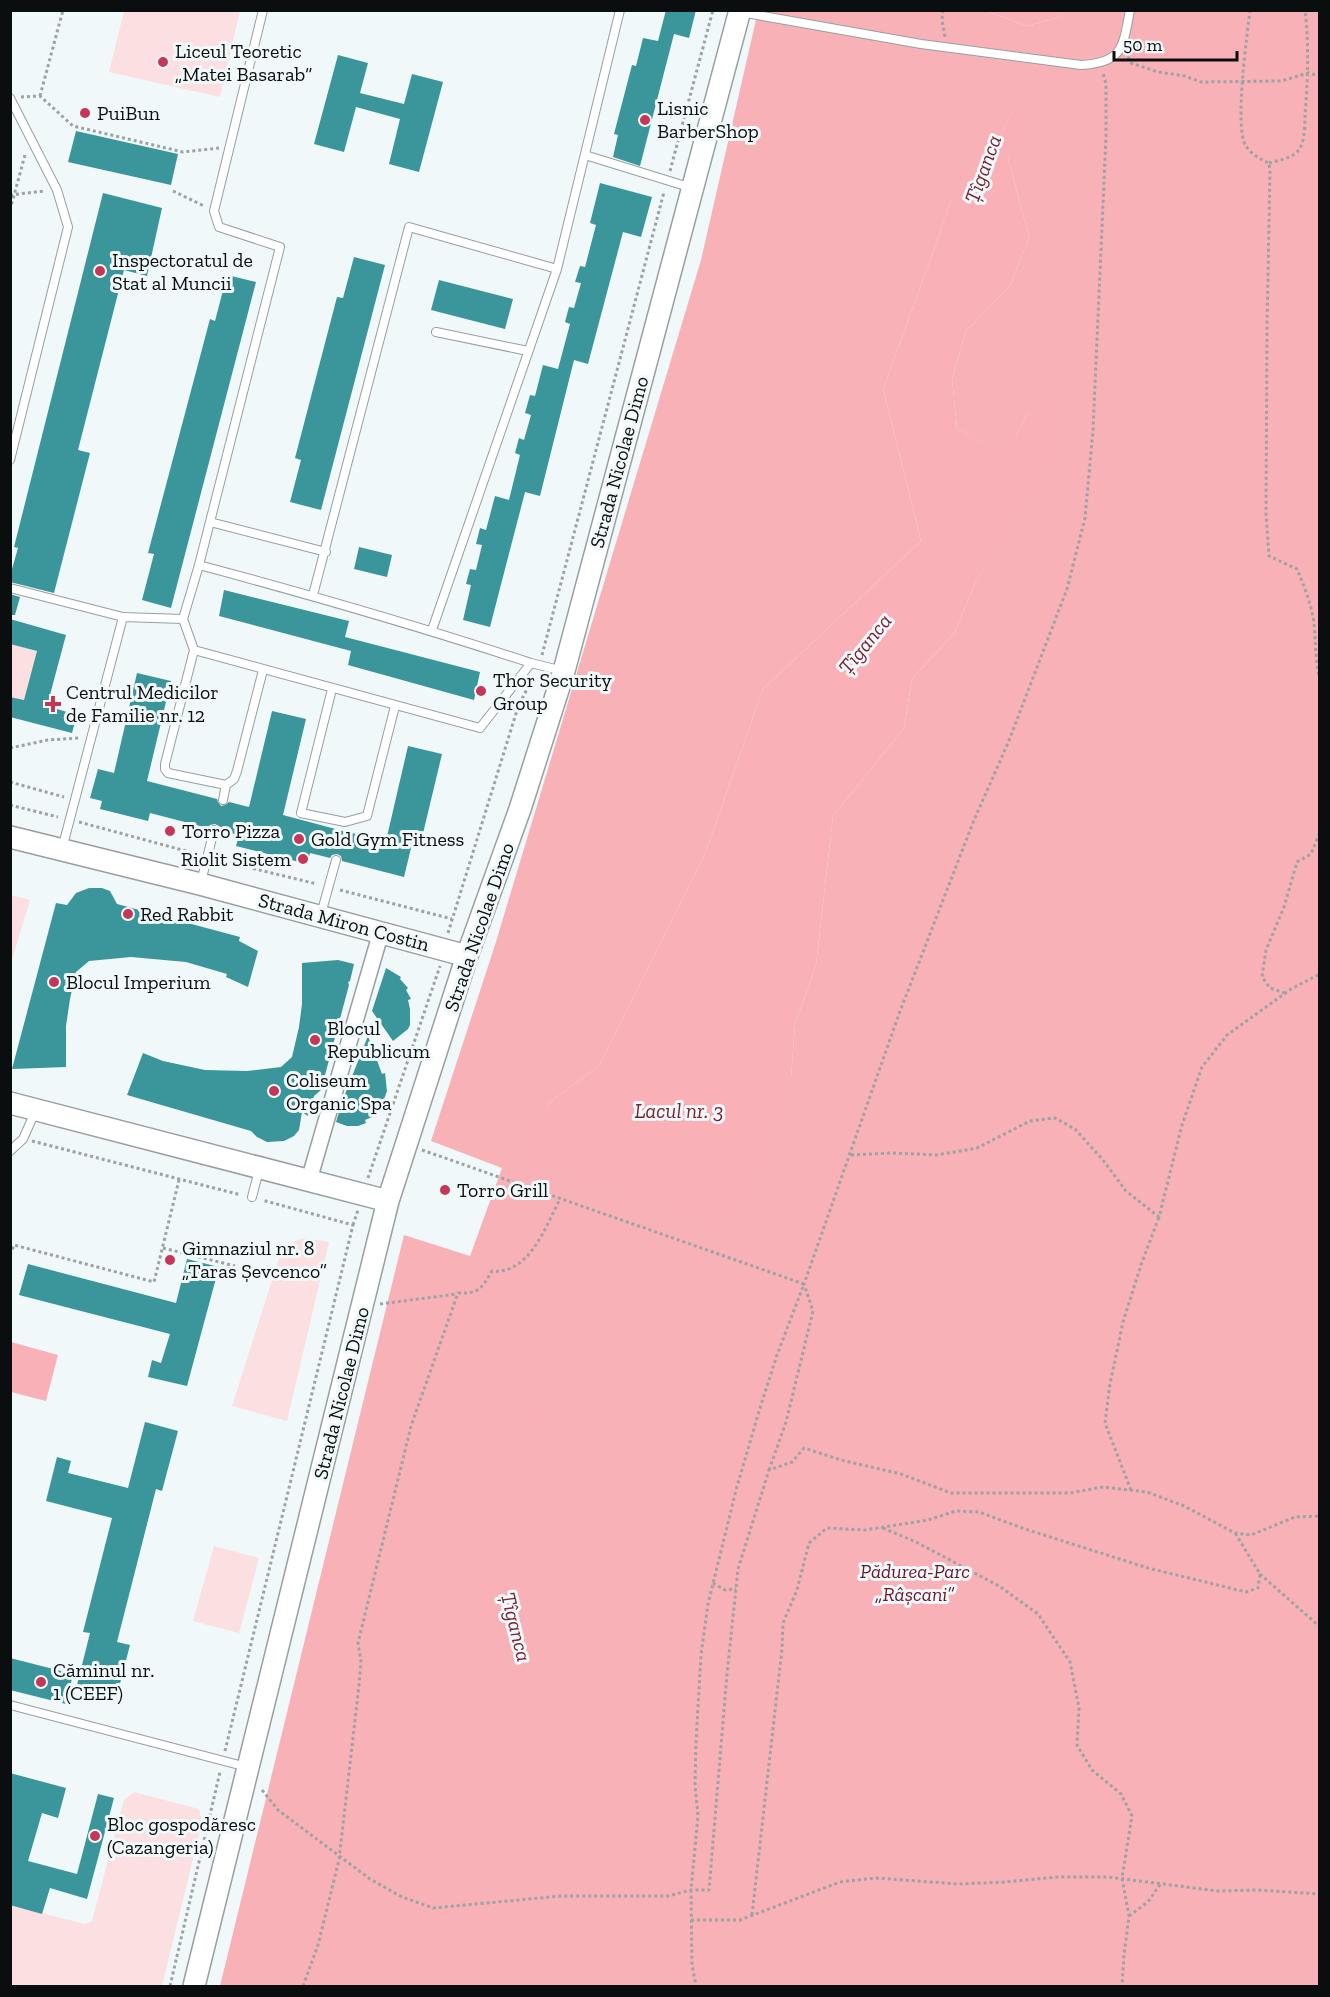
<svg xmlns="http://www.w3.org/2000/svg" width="1330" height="1997" font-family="'Zilla Slab',serif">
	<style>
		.green { fill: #fcdfe1 }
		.forest { fill: #f9b1b8; fill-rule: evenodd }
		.water { fill: #f9b0b7 }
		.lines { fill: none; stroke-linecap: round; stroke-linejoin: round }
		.stream { stroke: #f9b0b7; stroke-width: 5 }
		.building { fill: #3b969b }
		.lane-casing { stroke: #979f9f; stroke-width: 10 }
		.street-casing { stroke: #979f9f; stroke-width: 18 }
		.secondary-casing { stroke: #979f9f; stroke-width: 24 }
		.path { stroke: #9da3a3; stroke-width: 3; stroke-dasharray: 3 3; stroke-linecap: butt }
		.lane { stroke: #fff; stroke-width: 8 }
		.street { stroke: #fff; stroke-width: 15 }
		.secondary { stroke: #fff; stroke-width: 21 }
		.poi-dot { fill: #c63656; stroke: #f0f8f9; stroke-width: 2 }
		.labels { text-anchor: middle; stroke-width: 6; stroke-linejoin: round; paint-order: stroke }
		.poi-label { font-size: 20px; fill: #0b0e0e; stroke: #f0f8f9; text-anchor: start }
		.street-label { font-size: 20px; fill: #0b0e0e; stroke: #f0f8f9 }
		.park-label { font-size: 20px; font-style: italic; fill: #6a182b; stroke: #f0f8f9 }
		.water-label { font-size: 21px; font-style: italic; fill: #772434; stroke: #f0f8f9 }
	</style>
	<rect width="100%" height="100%" fill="#f0f8f9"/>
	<path class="green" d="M 124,11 L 240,11 L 220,97 L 109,72 Z
		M 10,644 L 37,651 L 24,700 L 11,697 Z
		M 11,895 L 30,900 L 11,963 L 10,895 Z
		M 305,1238 L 329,1242 L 287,1421 L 232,1406 L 281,1252 L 290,1243 Z
		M 214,1546 L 259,1558 L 239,1633 L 193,1621 Z
		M 134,1792 L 199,1809 L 202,1822 L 162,1986 L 11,1986 L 12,1935 L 10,1905 L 85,1924 L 92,1921 L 124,1800 Z"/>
	<path class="forest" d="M 758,11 L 987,11 L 1027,26 L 1060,17 L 1063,11 L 1319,11 L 1319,1986 L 220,1986 L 404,1235 L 470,1256 L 502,1168 L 431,1141 L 495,945 L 701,260 ZM 1019,97 L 1008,158 L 1029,237 L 1010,286 L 966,331 L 952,379 L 957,428 L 995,451 L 1017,434 L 1029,411 L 1004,534 L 975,583 L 955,632 L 912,679 L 904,728 L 833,816 L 816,965 L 795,1024 L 791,1078 L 521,1154 L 551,1101 L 599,1066 L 705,854 L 763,689 L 921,541 L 883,389 L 935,247 L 962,167 L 993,152 Z"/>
	<path class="water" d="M 987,11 L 1063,11 L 1060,17 L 1027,26 Z
		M 1019,96 L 1022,103 L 1029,137 L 1008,158 L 1029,237 L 1010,286 L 966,331 L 952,379 L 957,428 L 994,450 L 1017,434 L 1029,411 L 1050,393 L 1061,418 L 1058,447 L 975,583 L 955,632 L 912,679 L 904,728 L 833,816 L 816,965 L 795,1024 L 791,1078 L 739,1211 L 722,1227 L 520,1154 L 551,1101 L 599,1066 L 705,854 L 763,689 L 921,541 L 883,389 L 935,247 L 962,166 L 993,152 Z
		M 11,1342 L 58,1355 L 46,1401 L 11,1392 Z"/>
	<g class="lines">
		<path class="stream" d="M 505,1986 L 505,1968 L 508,1948 L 500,1887 L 499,1855 L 495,1813 L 495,1799 L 501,1781 L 521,1742 L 524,1720 L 507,1658 L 495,1625 L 489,1599 L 489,1586 L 516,1521 L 514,1468 L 516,1453 L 526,1430 L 540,1411 L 543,1375 L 551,1335 L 569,1283"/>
	</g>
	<path class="building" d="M 666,10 L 696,10 L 689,38 L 674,34 L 640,166 L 613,157 L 618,135 L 614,134 L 632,65 L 636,66 L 643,38 L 658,41 Z
		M 338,55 L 368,63 L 360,93 L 404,104 L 412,74 L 443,82 L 419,172 L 389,164 L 400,119 L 356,107 L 344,152 L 314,144 Z
		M 76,131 L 178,154 L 171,185 L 68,162 Z
		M 600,183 L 652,197 L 641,237 L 623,232 L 588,364 L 574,360 L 540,496 L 525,492 L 490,627 L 463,620 L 471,585 L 466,584 L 470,569 L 476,570 L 482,545 L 476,544 L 480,528 L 486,530 L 495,496 L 509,500 L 520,455 L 515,453 L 519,438 L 524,440 L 531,415 L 525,413 L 530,395 L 535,396 L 543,365 L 558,369 L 570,324 L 565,322 L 569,307 L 574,308 L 581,283 L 575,282 L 580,266 L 585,267 L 596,225 L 590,223 Z
		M 103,193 L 162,208 L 147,276 L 124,270 L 78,450 L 90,453 L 54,593 L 10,582 L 10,576 L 18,548 L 14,547 Z
		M 354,257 L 385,265 L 321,510 L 290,502 L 301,460 L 295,458 L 337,297 L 343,298 Z
		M 227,275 L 256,282 L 171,608 L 142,600 L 154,554 L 148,553 L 210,319 L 215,321 Z
		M 439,280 L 513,299 L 505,329 L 431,310 Z
		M 359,547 L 392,555 L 387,577 L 354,569 Z
		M 224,590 L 349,621 L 345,637 L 480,672 L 474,700 L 348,665 L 351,651 L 219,616 Z
		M 10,594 L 20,597 L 15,615 L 10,615 Z
		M 10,619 L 66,635 L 47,706 L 77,715 L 72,733 L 10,717 L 10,697 L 24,700 L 37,651 L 10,644 Z
		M 137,673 L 171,681 L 147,781 L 217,799 L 218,802 L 221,806 L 225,805 L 229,802 L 249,807 L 272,711 L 306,719 L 283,815 L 343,831 L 386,841 L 408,746 L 442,754 L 420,846 L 412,844 L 404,877 L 342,861 L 341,856 L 337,854 L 332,855 L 330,858 L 310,853 L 307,864 L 236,846 L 239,835 L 220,831 L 219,826 L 215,824 L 210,825 L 208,828 L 150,813 L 148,821 L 100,809 L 102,801 L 90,798 L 98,769 L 114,773 Z
		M 89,888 L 102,888 L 110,891 L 117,904 L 240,937 L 239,941 L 258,951 L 248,987 L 226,977 L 227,974 L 186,962 L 131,957 L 89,961 L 76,972 L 70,999 L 66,1026 L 66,1067 L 12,1069 L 56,903 L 67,905 L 76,893 Z
		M 338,960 L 354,964 L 350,981 L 348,982 L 349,985 L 321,1090 L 314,1096 L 308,1116 L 302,1112 L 299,1130 L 294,1136 L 284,1141 L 267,1142 L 257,1137 L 251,1131 L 127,1095 L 143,1053 L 163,1061 L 205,1070 L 247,1071 L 281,1067 L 292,1057 L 299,1027 L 302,1004 L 302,963 Z
		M 386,968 L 401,977 L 400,979 L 408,988 L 406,990 L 411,999 L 408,1000 L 410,1009 L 410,1025 L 408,1029 L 393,1041 L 372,1011 Z
		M 368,1036 L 382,1074 L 385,1073 L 387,1091 L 383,1102 L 372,1117 L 365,1120 L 366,1123 L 358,1126 L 347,1126 L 336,1122 L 343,1099 Z
		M 187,1259 L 219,1267 L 187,1386 L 148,1377 L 152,1360 L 161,1363 L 170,1334 L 19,1295 L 28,1264 L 176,1303 Z
		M 145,1422 L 178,1431 L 162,1491 L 156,1489 L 117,1642 L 130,1645 L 117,1695 L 77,1685 L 90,1633 L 83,1632 L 112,1518 L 46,1501 L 57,1457 L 71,1461 L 68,1473 L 128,1488 Z
		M 10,1658 L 73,1674 L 66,1704 L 10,1690 Z
		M 10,1773 L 66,1788 L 58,1818 L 42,1813 L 28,1861 L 77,1874 L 98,1794 L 114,1798 L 87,1899 L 50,1888 L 42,1914 L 10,1905 Z"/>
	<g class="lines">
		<g class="lane-casing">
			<path id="lane" d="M 263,10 L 214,211 L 219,227 L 280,247 L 199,565 L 183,619 L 194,650 L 480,728 L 531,663 L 563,671
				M 740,12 L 921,44 L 1081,65 C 1123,63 1123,47 1130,10
				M 10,98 L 57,190 L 68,227 L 10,460
				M 585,155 L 692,188
				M 436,332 L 528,351
				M 210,522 L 326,552
				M 199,565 C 311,595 421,627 531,663
				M 10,588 L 123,617 L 183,619
				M 313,595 L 409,227 L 557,269
				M 432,630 L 557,269 L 620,10
				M 194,650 L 165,764 L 165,769 L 168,773 L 226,785 L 234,779 L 237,771 L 263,670
				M 332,689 L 301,813 L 345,822 L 367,816 L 395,706
				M 223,800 L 226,785
				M 62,849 L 123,617
				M 201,882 L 214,830
				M 321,914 L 336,860
				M 10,1151 L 23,1139 L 35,1112
				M 252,1197 L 259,1170
				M 10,1705 L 247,1767"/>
		</g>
		<g class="street-casing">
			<path id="street" d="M 309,1180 L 381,932"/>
		</g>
		<g class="secondary-casing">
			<path id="secondary" d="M 10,837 L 200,884 L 467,956
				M 10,1103 L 388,1201
				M 194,1986 L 388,1201 L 467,956 L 520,809 L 564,671 L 740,10"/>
		</g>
		<path class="path" d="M 943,10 L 942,20 L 945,37
			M 1250,10 C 1247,35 1234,129 1246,146 C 1251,154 1260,159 1269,163 L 1270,172 L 1267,327 L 1266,514 L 1269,556 L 1297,569 C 1304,586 1312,605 1314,624 C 1316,643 1315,662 1320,680
			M 1128,57 L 1131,63 L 1158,72 L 1185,76 L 1201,82 L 1281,81 L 1308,73 L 1320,76
			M 40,96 L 63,10
			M 21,97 L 40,96 L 73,126 L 183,152 L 219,148
			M 1269,163 C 1280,160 1296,158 1301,146 C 1305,137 1305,124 1305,114 C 1308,79 1309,45 1305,10
			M 670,171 L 713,10
			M 173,191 L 204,206
			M 10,195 L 44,191
			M 10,210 L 25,155
			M 542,655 L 664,192
			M 10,748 L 48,740 L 80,738
			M 10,782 L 64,797
			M 10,805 L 58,817
			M 79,822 L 197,854
			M 218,860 L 317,884
			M 340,890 L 452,919
			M 448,933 L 518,707 L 527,689
			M 1285,993 L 1270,988 L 1262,977 L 1266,950 L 1284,907 L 1297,862 L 1311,854 L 1320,832
			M 32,1141 L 241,1195
			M 422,1150 L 804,1284 L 777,1355 L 760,1408 L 736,1490 L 708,1604 L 701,1655 L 696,1742 L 695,1785 L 698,1816 L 691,1890 L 692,1965 L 696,1986
			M 851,1155 L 892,1153 L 937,1155 L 977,1148 L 1030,1121 L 1055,1118 L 1075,1129 L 1103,1160 L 1126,1191 L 1159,1217 L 1182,1125 L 1202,1067 L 1227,1035 L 1291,989 L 1320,974
			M 368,1178 L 440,966
			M 353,1225 L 358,1210
			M 163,1248 L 235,1266
			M 10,1255 L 14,1245 L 154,1282 L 179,1180
			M 380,1304 L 457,1294
			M 769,1470 L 786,1422 L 813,1311 L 804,1284 L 899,1014 L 974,820 L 1008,743 L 1067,589 L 1085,518 L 1093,430 L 1106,137 L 1106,84 L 1103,73
			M 1131,1490 L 1105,1423 L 1110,1384 L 1123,1322 L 1141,1265 L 1159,1217
			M 883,1528 L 916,1542 L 999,1586 L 1038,1614 L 1070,1662 L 1079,1708 L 1077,1745 L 1092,1770 L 1121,1794 L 1132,1816 L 1122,1878 L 1129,1916 L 1124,1955 L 1122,1986
			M 1260,1574 L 1320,1627
			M 713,1583 L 725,1590 L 736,1589
			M 225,1751 L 353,1225 L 262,1200
			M 262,1790 L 278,1810 L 370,1879 L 402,1897 L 433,1908 L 561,1896 L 668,1896 L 691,1890 L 709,1890 L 727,1674 L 738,1569 L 769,1470 L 792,1462 L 804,1448 L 841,1460 L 901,1474 L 951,1493 L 1070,1493 L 1103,1487 L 1147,1492 L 1184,1506 L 1235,1533 L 1251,1535 L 1295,1517 L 1320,1516
			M 752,1915 L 782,1649 L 783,1623 L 797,1590 L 809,1543 L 827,1528 L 865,1530 L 928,1520 L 956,1511 L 979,1512 L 1025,1529 L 1148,1568 L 1246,1592 L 1258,1588 L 1260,1574 L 1235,1533
			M 1129,1916 L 1148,1902 L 1161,1883
			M 691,1920 L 740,1920 L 840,1882 L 876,1878 L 958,1884 L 1005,1882 L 1057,1877 L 1108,1877 L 1218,1891 L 1257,1890 L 1320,1894
			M 170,1986 L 220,1772
			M 303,1986 L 318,1945 L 339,1860 L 359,1685 L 361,1661 L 358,1643 L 411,1426 L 458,1293 C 479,1294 482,1288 492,1271 C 529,1275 546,1226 560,1199"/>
		<use href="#lane" class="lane"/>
		<use href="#street" class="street"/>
		<use href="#secondary" class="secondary"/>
	</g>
	<g class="poi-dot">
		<circle cx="163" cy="62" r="6"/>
		<circle cx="85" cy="113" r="6"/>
		<circle cx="645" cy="120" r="6"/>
		<circle cx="100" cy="271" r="6"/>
		<circle cx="481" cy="691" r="6"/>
		<path d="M50 695h6v6h6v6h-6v6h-6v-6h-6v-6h6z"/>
		<circle cx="170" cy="831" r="6"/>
		<circle cx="299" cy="839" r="6"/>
		<circle cx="303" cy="859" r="6"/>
		<circle cx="128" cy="914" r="6"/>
		<circle cx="54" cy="982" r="6"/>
		<circle cx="315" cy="1040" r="6"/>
		<circle cx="274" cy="1091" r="6"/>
		<circle cx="445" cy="1190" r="6"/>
		<circle cx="170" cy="1260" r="6"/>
		<circle cx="41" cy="1682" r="6"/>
		<circle cx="95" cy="1836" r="6"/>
	</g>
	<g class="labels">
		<g class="poi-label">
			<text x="175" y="58">Liceul Teoretic<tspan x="175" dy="23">„Matei Basarab“</tspan></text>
			<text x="657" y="115">Lisnic<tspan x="657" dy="23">BarberShop</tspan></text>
			<text x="97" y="120">PuiBun</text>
			<text x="112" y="267">Inspectoratul de<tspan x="112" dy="23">Stat al Muncii</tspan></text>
			<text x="493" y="687">Thor Security<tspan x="493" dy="23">Group</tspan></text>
			<text x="66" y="699">Centrul Medicilor<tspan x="66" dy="23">de Familie nr. 12</tspan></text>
			<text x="182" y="838">Torro Pizza</text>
			<text x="311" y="846">Gold Gym Fitness</text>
			<text x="291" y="866" text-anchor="end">Riolit Sistem</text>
			<text x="140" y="921">Red Rabbit</text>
			<text x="66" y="989">Blocul Imperium</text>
			<text x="327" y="1035">Blocul<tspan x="327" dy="23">Republicum</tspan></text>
			<text x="286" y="1087">Coliseum<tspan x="286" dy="23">Organic Spa</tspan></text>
			<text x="457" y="1197">Torro Grill</text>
			<text x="182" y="1255">Gimnaziul nr. 8<tspan x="182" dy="23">„Taras Șevcenco”</tspan></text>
			<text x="53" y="1677">Căminul nr.<tspan x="53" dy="23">1 (CEEF)</tspan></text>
			<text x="107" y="1831">Bloc gospodăresc<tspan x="107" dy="23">(Cazangeria)</tspan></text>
		</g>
		<g class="street-label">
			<text transform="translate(619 462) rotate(-75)" y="7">Strada Nicolae Dimo</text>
			<text transform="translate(344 922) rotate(15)" y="7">Strada Miron Costin</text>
			<text transform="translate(479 927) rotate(-71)" y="7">Strada Nicolae Dimo</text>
			<text transform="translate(341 1393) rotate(-76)" y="7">Strada Nicolae Dimo</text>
		</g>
		<g class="park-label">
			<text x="915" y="1578">Pădurea-Parc<tspan x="915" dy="23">„Râșcani”</tspan></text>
		</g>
		<g class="water-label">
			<text transform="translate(983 169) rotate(-70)" y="7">Țîganca</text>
			<text transform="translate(865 644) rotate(-51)" y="7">Țîganca</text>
			<text x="679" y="1118">Lacul nr. 3</text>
			<text transform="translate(516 1627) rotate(76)" y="7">Țîganca</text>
		</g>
	</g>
	<rect width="1330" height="1997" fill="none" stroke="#0b0e0e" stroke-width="24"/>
	<path d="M1114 51v9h123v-9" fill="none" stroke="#0b0e0e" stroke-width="3"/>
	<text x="1123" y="51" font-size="18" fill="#0b0e0e" stroke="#f0f8f9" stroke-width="4.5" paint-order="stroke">50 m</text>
</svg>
